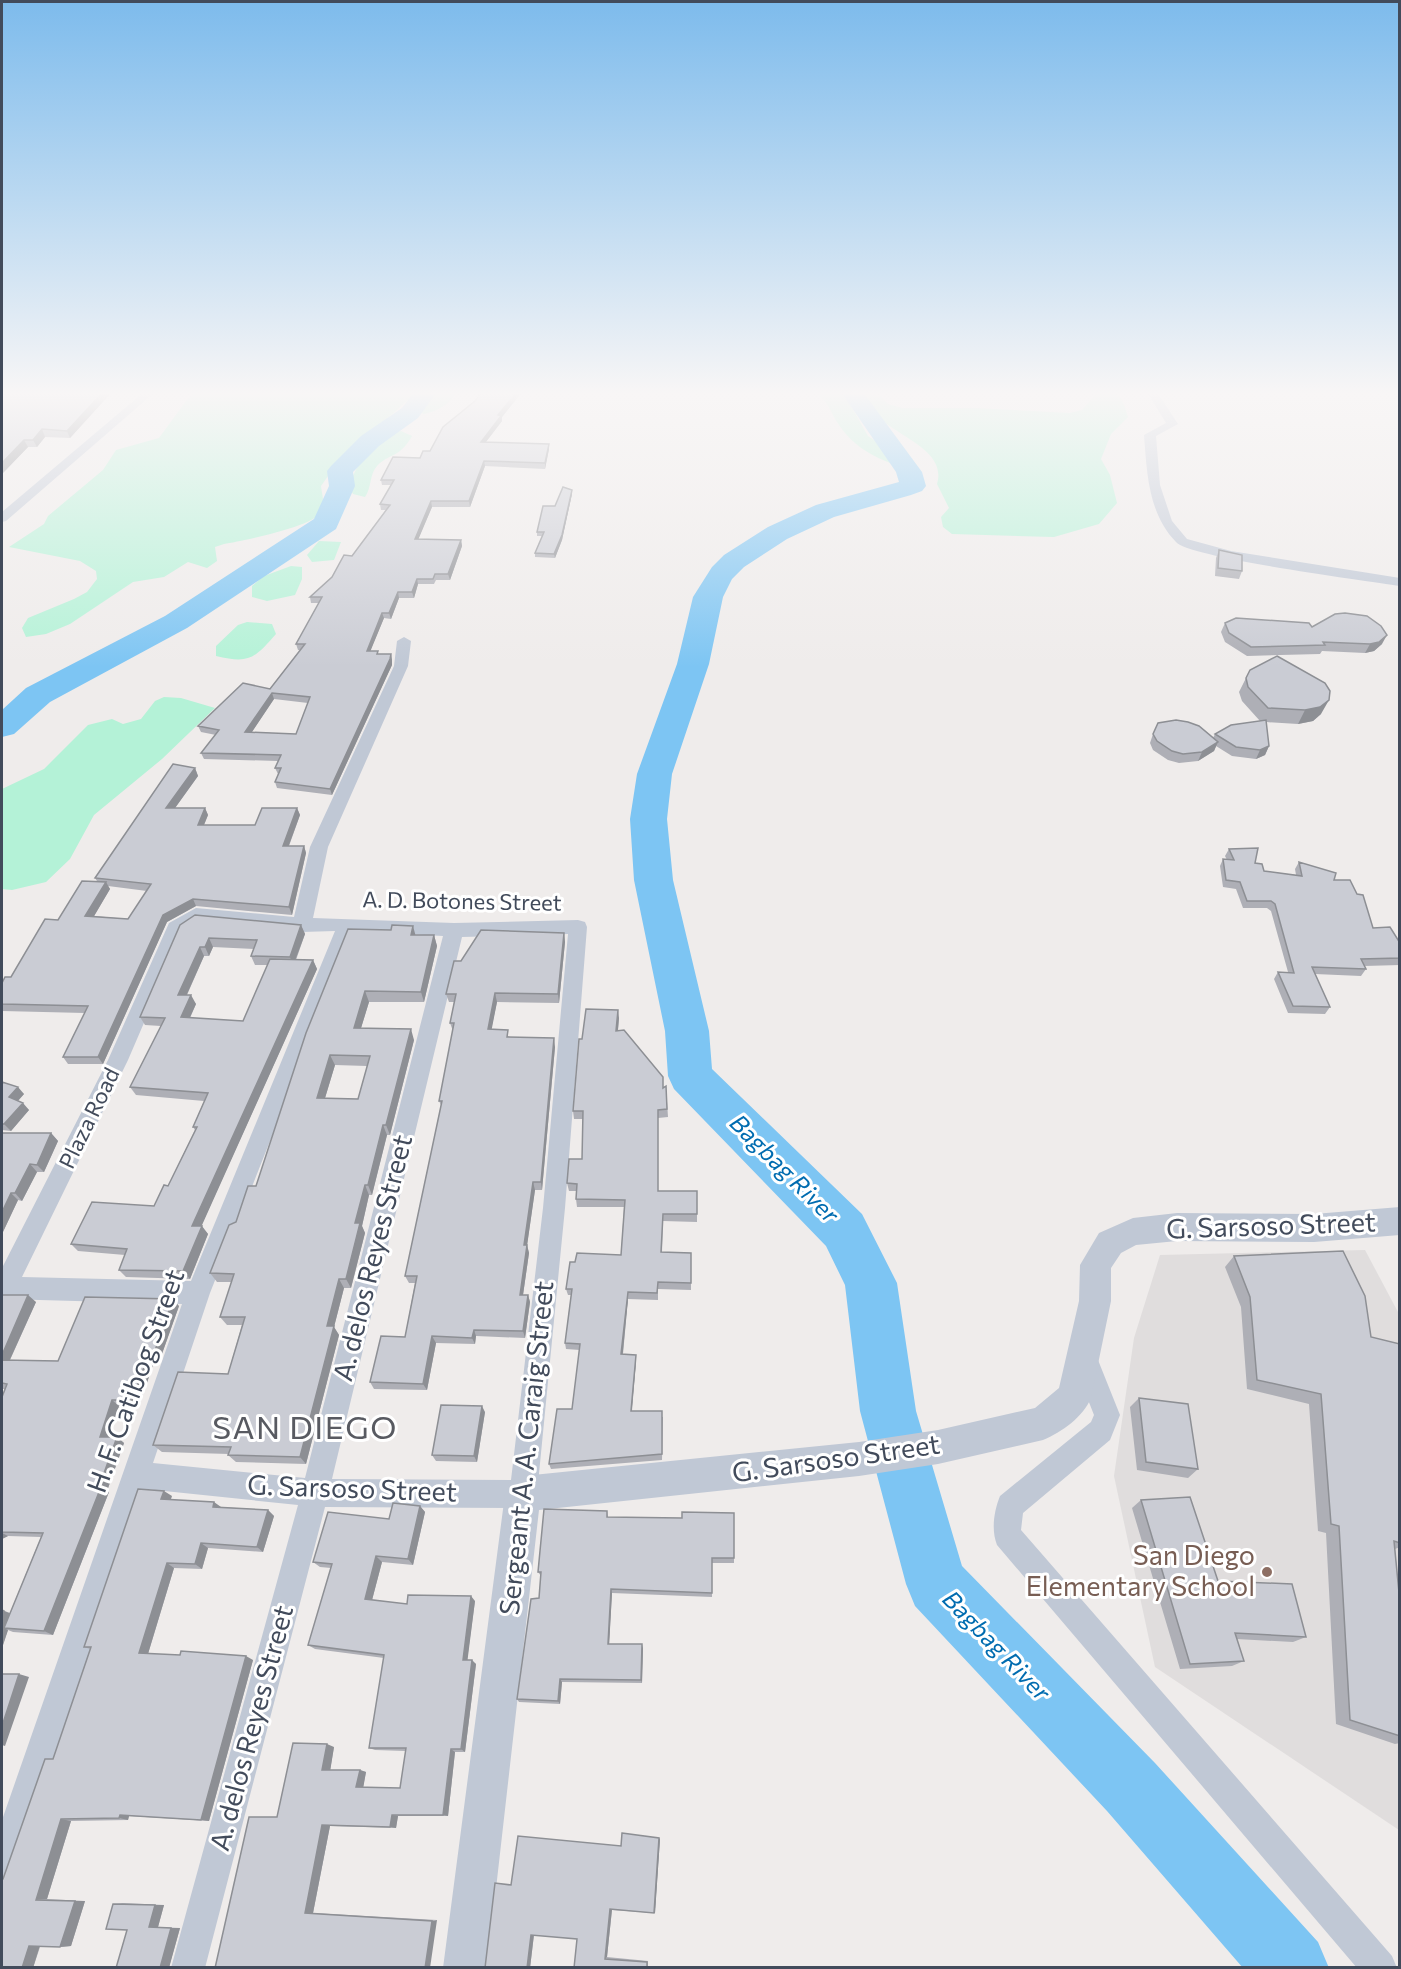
<svg xmlns="http://www.w3.org/2000/svg" width="1401" height="1969" font-family="Commissioner,sans-serif">
	<style>
		.education { fill: #e0dddd }
		.green { fill: #b4f2d7 }
		.lines { fill: none; stroke-linecap: round; stroke-linejoin: round }
		.river { fill: #7dc5f3; fill-rule: evenodd }
		.minor { fill: #c0c8d5; fill-rule: evenodd }
		.tertiary { fill: #c0c8d5; fill-rule: evenodd }
		.wall { fill: #aeafb6; fill-rule: evenodd }
		.shaded-wall { fill: #8d8f94 }
		.building { fill: #caccd4; stroke: #8d8f94; stroke-width: 1.5; fill-rule: evenodd }
		.education-dot { fill: #8d6e63; stroke: #fff; stroke-width: 2 }
		.labels { text-anchor: middle; stroke-width: 6; stroke-linejoin: round; paint-order: stroke }
		.street-label { font-size: 22px; fill: #424b5b; stroke: #fff }
		.water-label { font-size: 24px; font-style: italic; fill: #006cb0; stroke: #fff }
		.near-street-label { font-size: 27px; fill: #424b5b; stroke: #fff }
		.near-education-label { font-size: 27px; fill: #785e54; stroke: #fff; text-anchor: end }
		.near-quarter-label { font-size: 32px; letter-spacing: 1.5px; fill: #585a61; stroke: #fff }
	</style>
	<rect width="100%" height="100%" fill="#efeceb"/>
	<path class="education" d="M 1365,1250 L 1399,1314 L 1399,1830 L 1155,1667 L 1114,1476 L 1134,1338 L 1160,1255 Z"/>
	<path class="green" d="M 196,392 L 417,392 L 338,462 L 321,486 C 322,496 326,505 320,513 C 312,527 241,541 224,544 L 215,547 L 217,561 L 207,568 L 188,562 L 164,577 L 133,582 L 70,624 L 46,634 L 26,637 L 22,628 L 28,618 L 74,599 L 87,592 L 97,579 L 96,571 L 80,561 L 9,547 L 44,524 L 48,516 L 103,470 L 116,450 L 159,438 L 186,401 Z
		M 436,392 L 456,392 C 451,404 436,412 423,414 L 420,409 Z
		M 815,392 L 843,392 L 868,436 L 901,457 L 893,464 C 869,455 851,444 837,422 C 829,409 828,401 815,392 Z
		M 1098,392 C 1120,392 1122,396 1128,417 L 1111,434 L 1101,459 L 1110,475 L 1117,503 L 1099,524 L 1054,537 L 952,534 L 943,527 L 941,517 L 949,508 L 937,484 C 950,441 868,433 866,393 L 880,396 L 888,404 L 902,408 L 976,408 L 1070,413 L 1082,410 Z
		M 401,431 L 412,436 C 399,459 389,453 377,466 C 369,475 372,487 365,497 L 353,494 L 349,487 C 355,464 378,435 401,431 Z
		M 319,541 L 341,542 L 334,560 L 312,562 L 307,555 Z
		M 291,566 L 302,567 L 302,579 L 295,595 L 267,601 L 252,597 L 252,586 L 264,576 Z
		M 247,622 L 272,624 L 276,634 C 254,659 249,664 216,656 L 216,646 L 238,625 Z
		M 164,697 L 181,698 L 215,708 L 162,759 L 94,815 L 70,859 L 46,882 L 12,890 L 2,889 L 2,789 L 44,769 L 88,725 L 112,719 L 123,724 L 141,719 L 155,701 Z"/>
	<g class="lines">
		<path class="river" d="M 414,392 L 437,392 L 418,418 L 379,446 L 353,472 L 355,486 L 336,529 L 187,628 L 50,702 L 14,734 L 2,737 L 2,710 L 26,688 L 165,616 L 314,519 L 329,486 L 327,471 L 331,466 L 361,436 L 402,408 Z
			M 841,392 L 863,392 L 922,472 L 926,486 L 922,491 L 911,495 L 834,517 L 787,539 L 744,567 L 732,579 L 723,597 L 709,664 L 672,774 L 667,819 L 673,880 L 709,1031 L 712,1069 L 862,1214 L 897,1283 L 916,1411 L 962,1566 L 1155,1763 L 1318,1942 L 1329,1968 L 1243,1968 L 1107,1811 L 915,1606 L 906,1584 L 860,1411 L 845,1285 L 826,1246 L 674,1089 L 668,1076 L 665,1031 L 634,880 L 630,819 L 637,774 L 677,664 L 693,597 L 712,567 L 724,555 L 768,527 L 816,505 L 899,482 L 896,472 Z"/>
		<path class="minor" d="M 144,392 L 155,392 L 6,521 L 2,522 L 2,512 Z
			M 1147,392 L 1157,392 L 1178,424 L 1156,436 L 1160,485 L 1172,521 L 1187,539 L 1231,551 L 1400,578 L 1400,586 C 1367,581 1190,558 1176,542 C 1148,513 1147,473 1144,435 L 1166,423 Z
			M 404,637 L 411,641 L 408,666 L 328,847 L 313,918 L 454,923 L 578,920 L 585,922 L 587,927 L 565,1208 L 537,1494 L 533,1504 L 523,1508 L 325,1507 L 205,1968 L 171,1968 L 298,1505 L 145,1489 L 18,1865 L 14,1877 L 2,1881 L 2,1820 L 182,1304 L 4,1299 L 2,1298 L 2,1268 L 108,1060 L 169,923 L 196,908 L 294,917 L 310,847 L 394,666 L 397,641 ZM 199,922 L 302,932 L 335,931 L 191,1281 L 22,1277 L 128,1060 L 183,932 ZM 353,931 L 443,936 L 305,1478 L 153,1463 L 210,1293 ZM 568,934 L 543,1208 L 511,1480 L 332,1479 L 462,937 Z
			M 1085,1347 L 1094,1350 L 1120,1415 L 1110,1440 L 1023,1513 L 1021,1530 L 1392,1956 L 1397,1968 L 1357,1968 L 997,1545 C 991,1530 994,1511 1000,1496 L 1091,1422 L 1094,1415 L 1072,1359 L 1076,1350 Z"/>
		<path class="tertiary" d="M 1400,1207 L 1400,1235 L 1314,1242 L 1177,1241 L 1136,1245 L 1121,1253 L 1111,1268 L 1111,1301 L 1091,1398 C 1083,1417 1062,1432 1043,1440 L 938,1464 L 859,1476 L 539,1510 L 487,1968 L 443,1968 L 505,1494 L 510,1481 L 523,1476 L 859,1442 L 938,1430 L 1035,1408 L 1059,1388 L 1079,1301 L 1080,1265 L 1099,1233 L 1133,1218 L 1177,1213 L 1314,1214 Z"/>
	</g>
	<path class="wall" d="M 2,392 L 110,392 L 111,393 L 70,438 L 45,437 L 37,447 L 28,447 L 2,474 Z
		M 482,392 L 522,392 L 502,417 L 502,421 L 486,442 L 549,444 L 549,449 L 545,469 L 485,466 L 470,507 L 432,507 L 418,539 L 461,540 L 462,546 L 450,580 L 436,580 L 434,584 L 418,584 L 414,598 L 399,598 L 391,619 L 384,618 L 370,651 L 378,654 L 391,654 L 392,660 L 392,665 L 332,795 L 277,788 L 275,782 L 278,774 L 275,768 L 278,761 L 204,759 L 201,753 L 216,735 L 201,732 L 198,726 L 270,689 L 300,650 L 298,650 L 296,644 L 319,603 L 311,603 L 310,597 L 332,577 L 352,556 L 386,510 L 381,510 L 380,504 L 391,485 L 382,485 L 381,480 L 430,451 ZM 274,699 L 308,703 L 296,734 L 251,733 Z
		M 572,494 L 562,540 L 555,558 L 535,557 L 535,553 L 542,536 L 537,536 L 537,532 L 555,506 Z
		M 1219,550 L 1242,571 L 1239,579 L 1215,576 L 1216,558 Z
		M 1225,623 L 1312,627 L 1382,644 L 1374,651 L 1365,653 L 1322,651 L 1320,654 L 1247,656 L 1225,642 L 1221,632 Z
		M 1246,678 L 1321,714 L 1313,721 L 1298,724 L 1266,722 L 1269,746 L 1265,755 L 1256,759 L 1232,756 L 1216,746 L 1214,751 L 1198,761 L 1179,763 L 1168,760 L 1153,750 L 1150,743 L 1153,734 L 1213,738 L 1215,734 L 1260,721 L 1242,701 L 1239,692 Z
		M 195,768 L 198,776 L 175,808 L 205,808 L 208,815 L 204,825 L 255,825 L 297,808 L 300,815 L 289,846 L 304,846 L 306,853 L 292,915 L 196,906 L 167,922 L 103,1064 L 68,1064 L 63,1057 L 85,1013 L 2,1011 L 2,983 L 11,977 L 58,920 L 97,881 L 95,878 ZM 108,886 L 147,891 L 128,919 L 94,916 L 110,889 Z
		M 1229,849 L 1255,863 L 1264,871 L 1296,875 L 1295,869 L 1299,862 L 1334,880 L 1373,928 L 1400,943 L 1400,965 L 1364,966 L 1366,969 L 1361,976 L 1315,974 L 1330,1007 L 1325,1014 L 1288,1013 L 1274,979 L 1278,972 L 1288,972 L 1271,911 L 1267,908 L 1243,908 L 1236,889 L 1223,887 L 1220,866 L 1223,859 L 1227,860 L 1225,856 Z
		M 180,925 L 301,925 L 305,934 L 296,960 L 313,960 L 317,969 L 201,1226 L 208,1234 L 190,1279 L 126,1277 L 119,1270 L 125,1255 L 78,1251 L 71,1244 L 154,1206 L 168,1186 L 195,1130 L 193,1127 L 204,1101 L 136,1095 L 130,1087 L 161,1026 L 145,1025 L 140,1017 ZM 213,947 L 254,949 L 251,956 L 255,965 L 268,965 L 243,1021 L 190,1018 L 196,1004 L 187,995 L 204,956 L 209,956 Z
		M 564,933 L 565,942 L 559,1003 L 497,1002 L 491,1030 L 510,1037 L 555,1047 L 542,1190 L 535,1190 L 527,1245 L 529,1253 L 523,1295 L 528,1295 L 530,1302 L 525,1338 L 476,1336 L 475,1344 L 436,1343 L 427,1390 L 374,1389 L 370,1382 L 405,1337 L 415,1283 L 409,1283 L 405,1276 L 441,1105 L 439,1101 L 453,1031 L 450,1023 L 454,1002 L 449,1002 L 446,994 L 461,961 Z
		M 415,935 L 434,935 L 437,946 L 424,1002 L 369,1002 L 361,1028 L 414,1040 L 390,1135 L 387,1135 L 372,1195 L 369,1195 L 362,1226 L 365,1233 L 351,1288 L 344,1288 L 334,1327 L 339,1335 L 306,1464 L 236,1462 L 228,1455 L 229,1454 L 162,1452 L 153,1445 L 228,1374 L 242,1325 L 227,1325 L 220,1317 L 232,1282 L 217,1282 L 210,1273 L 236,1222 L 256,1186 L 306,1033 ZM 335,1065 L 367,1066 L 358,1099 L 325,1098 Z
		M 619,1018 L 618,1031 L 663,1087 L 666,1086 L 668,1117 L 658,1118 L 658,1191 L 697,1191 L 697,1222 L 663,1221 L 662,1252 L 691,1253 L 691,1290 L 658,1289 L 658,1300 L 628,1299 L 623,1354 L 636,1355 L 636,1361 L 632,1411 L 663,1417 L 662,1460 L 551,1469 L 549,1464 L 572,1409 L 580,1350 L 566,1349 L 565,1343 L 571,1295 L 568,1295 L 566,1289 L 575,1262 L 621,1255 L 624,1207 L 577,1207 L 576,1199 L 577,1191 L 569,1191 L 567,1183 L 582,1159 L 583,1119 L 574,1119 L 573,1111 L 582,1039 Z
		M 2,1082 L 24,1094 L 18,1101 L 29,1110 L 11,1131 L 2,1130 Z
		M 2,1133 L 51,1133 L 58,1141 L 44,1172 L 37,1172 L 22,1201 L 18,1200 L 2,1234 Z
		M 1234,1256 L 1371,1337 L 1400,1344 L 1400,1547 L 1395,1549 L 1400,1603 L 1400,1743 L 1395,1744 L 1336,1724 L 1326,1533 L 1318,1531 L 1309,1404 L 1247,1389 L 1241,1307 L 1225,1267 Z
		M 2,1295 L 36,1302 L 10,1360 L 58,1361 L 179,1306 L 158,1365 L 153,1365 L 139,1406 L 119,1406 L 109,1437 L 117,1437 L 124,1443 L 107,1491 L 109,1492 L 53,1635 L 13,1632 L 8,1630 L 2,1648 L 2,1610 L 10,1613 L 41,1537 L 8,1536 L 2,1539 L 2,1540 L 2,1397 L 5,1389 L 2,1389 Z
		M 1139,1398 L 1198,1469 L 1188,1478 L 1137,1470 L 1130,1407 Z
		M 485,1412 L 477,1462 L 436,1461 L 432,1455 Z
		M 172,1496 L 170,1500 L 221,1507 L 268,1510 L 274,1516 L 263,1552 L 208,1548 L 202,1569 L 174,1568 L 148,1654 L 253,1660 L 209,1821 L 129,1816 L 128,1820 L 71,1821 L 47,1899 L 85,1901 L 71,1946 L 60,1947 L 40,1947 L 33,1968 L 2,1968 L 3,1879 L 53,1759 L 90,1649 L 84,1647 Z
		M 1141,1500 L 1218,1581 L 1306,1637 L 1293,1642 L 1237,1639 L 1244,1661 L 1232,1666 L 1180,1669 L 1132,1508 Z
		M 420,1506 L 425,1512 L 413,1565 L 382,1562 L 372,1600 L 407,1604 L 475,1601 L 467,1660 L 476,1664 L 465,1752 L 455,1752 L 448,1816 L 398,1816 L 396,1828 L 330,1826 L 313,1913 L 437,1920 L 215,1968 L 277,1817 L 334,1747 L 330,1770 L 360,1770 L 366,1772 L 363,1787 L 400,1788 L 406,1751 L 375,1750 L 369,1748 L 384,1658 L 315,1649 L 308,1645 L 331,1568 L 320,1567 L 313,1562 L 389,1519 Z
		M 607,1511 L 608,1517 L 734,1558 L 734,1563 L 712,1563 L 712,1597 L 612,1593 L 609,1644 L 643,1648 L 642,1683 L 562,1682 L 560,1704 L 519,1702 L 517,1699 L 539,1598 L 541,1576 L 538,1572 Z
		M 660,1839 L 655,1913 L 612,1910 L 607,1957 L 648,1961 L 648,1968 L 574,1968 L 577,1939 L 534,1935 L 530,1968 L 485,1968 L 511,1885 L 621,1846 Z
		M 123,1903 L 164,1905 L 158,1927 L 180,1928 L 169,1967 L 116,1968 L 127,1930 L 113,1904 Z"/>
	<path class="shaded-wall" d="M 103,392 L 110,392 L 111,393 L 70,438 L 67,431 Z
		M 517,392 L 522,392 L 502,417 L 502,421 L 482,447 L 481,442 L 498,415 Z
		M 42,429 L 45,437 L 37,447 L 33,440 Z
		M 24,440 L 28,447 L 2,474 L 2,463 Z
		M 549,444 L 549,449 L 545,469 L 545,463 Z
		M 484,461 L 485,466 L 470,507 L 469,501 Z
		M 572,490 L 572,494 L 562,540 L 555,558 L 554,554 Z
		M 431,501 L 432,507 L 416,545 L 415,539 Z
		M 461,540 L 462,546 L 450,580 L 448,574 Z
		M 417,579 L 418,584 L 414,598 L 412,592 Z
		M 398,592 L 399,598 L 391,619 L 389,613 Z
		M 382,613 L 384,618 L 368,657 L 367,651 Z
		M 1387,635 L 1382,644 L 1374,651 L 1365,653 L 1370,644 Z
		M 391,654 L 392,660 L 392,665 L 332,795 L 330,789 Z
		M 272,693 L 274,699 L 248,738 L 245,732 Z
		M 1329,700 L 1321,714 L 1313,721 L 1298,724 L 1305,710 Z
		M 1218,742 L 1214,751 L 1198,761 L 1202,752 Z
		M 1269,746 L 1265,755 L 1256,759 L 1260,750 Z
		M 195,768 L 198,776 L 170,815 L 166,808 Z
		M 205,808 L 208,815 L 201,832 L 198,825 Z
		M 297,808 L 300,815 L 286,853 L 283,846 Z
		M 304,846 L 306,853 L 292,915 L 289,907 Z
		M 106,882 L 110,889 L 90,923 L 85,916 Z
		M 193,899 L 196,906 L 167,922 L 103,1064 L 98,1057 L 163,915 Z
		M 301,925 L 305,934 L 293,966 L 290,957 Z
		M 413,926 L 416,937 L 411,935 Z
		M 564,933 L 565,942 L 559,1003 L 558,994 Z
		M 434,935 L 437,946 L 424,1002 L 421,992 Z
		M 209,938 L 213,947 L 209,956 L 205,947 Z
		M 200,947 L 204,956 L 183,1003 L 178,995 Z
		M 313,960 L 317,969 L 198,1234 L 192,1226 Z
		M 365,991 L 369,1002 L 358,1038 L 354,1028 Z
		M 495,993 L 497,1002 L 490,1038 L 488,1029 Z
		M 191,995 L 196,1004 L 186,1026 L 181,1017 Z
		M 618,1010 L 619,1018 L 617,1039 L 616,1031 Z
		M 411,1029 L 414,1040 L 390,1135 L 386,1125 Z
		M 554,1038 L 555,1047 L 542,1190 L 541,1182 Z
		M 330,1055 L 335,1065 L 322,1108 L 317,1098 Z
		M 18,1087 L 24,1094 L 15,1104 L 9,1097 Z
		M 23,1103 L 29,1110 L 11,1131 L 4,1124 Z
		M 383,1125 L 387,1135 L 372,1195 L 368,1185 Z
		M 51,1133 L 58,1141 L 44,1172 L 37,1165 Z
		M 30,1164 L 37,1172 L 22,1201 L 15,1193 Z
		M 533,1182 L 535,1190 L 526,1253 L 524,1245 Z
		M 365,1185 L 369,1195 L 362,1226 L 365,1233 L 351,1288 L 346,1279 L 355,1223 Z
		M 11,1193 L 18,1200 L 2,1234 L 2,1212 Z
		M 202,1226 L 208,1234 L 190,1279 L 183,1271 Z
		M 527,1245 L 529,1253 L 522,1302 L 520,1295 Z
		M 339,1279 L 344,1288 L 334,1327 L 339,1335 L 306,1464 L 300,1457 L 327,1326 Z
		M 628,1292 L 628,1299 L 622,1361 L 621,1354 Z
		M 28,1295 L 36,1302 L 7,1366 L 2,1361 L 2,1355 Z
		M 528,1295 L 530,1302 L 525,1338 L 523,1331 Z
		M 173,1299 L 179,1306 L 158,1365 L 152,1359 Z
		M 474,1330 L 476,1336 L 475,1344 L 472,1338 Z
		M 432,1336 L 436,1343 L 427,1390 L 423,1384 Z
		M 636,1355 L 636,1361 L 631,1417 L 631,1411 Z
		M 147,1359 L 153,1365 L 139,1406 L 132,1400 Z
		M 112,1400 L 119,1406 L 107,1442 L 100,1437 Z
		M 482,1406 L 485,1412 L 477,1462 L 474,1456 Z
		M 117,1437 L 124,1443 L 107,1491 L 109,1492 L 53,1635 L 44,1631 L 99,1487 Z
		M 164,1491 L 172,1496 L 169,1505 L 161,1499 Z
		M 214,1502 L 221,1507 L 213,1507 Z
		M 420,1506 L 425,1512 L 413,1565 L 408,1559 Z
		M 268,1510 L 274,1516 L 263,1552 L 257,1547 Z
		M 2,1533 L 8,1536 L 2,1539 L 2,1540 Z
		M 201,1543 L 208,1548 L 202,1569 L 195,1564 Z
		M 376,1556 L 382,1562 L 371,1604 L 365,1599 Z
		M 167,1563 L 174,1568 L 147,1657 L 139,1653 Z
		M 611,1589 L 612,1593 L 609,1647 L 608,1644 Z
		M 471,1596 L 475,1601 L 467,1664 L 463,1660 Z
		M 4,1611 L 14,1615 L 4,1628 L 8,1630 L 2,1648 L 2,1619 Z
		M 642,1644 L 643,1648 L 642,1683 L 641,1680 Z
		M 246,1656 L 253,1660 L 209,1821 L 201,1820 Z
		M 472,1660 L 476,1664 L 465,1752 L 461,1749 Z
		M 19,1674 L 29,1677 L 5,1746 L 2,1745 L 2,1726 Z
		M 560,1679 L 562,1682 L 560,1704 L 558,1701 Z
		M 327,1744 L 334,1747 L 330,1772 L 322,1770 Z
		M 451,1749 L 455,1752 L 448,1816 L 443,1815 Z
		M 360,1770 L 366,1772 L 363,1789 L 356,1787 Z
		M 120,1815 L 129,1816 L 128,1820 L 119,1818 Z
		M 392,1815 L 398,1816 L 396,1828 L 390,1827 Z
		M 61,1819 L 71,1821 L 47,1899 L 36,1900 Z
		M 322,1825 L 330,1826 L 313,1913 L 305,1913 Z
		M 659,1838 L 660,1839 L 655,1913 L 654,1913 Z
		M 75,1901 L 85,1901 L 71,1946 L 60,1947 Z
		M 155,1905 L 164,1905 L 158,1927 L 149,1927 Z
		M 610,1909 L 612,1909 L 607,1957 L 605,1959 Z
		M 437,1920 L 430,1968 L 425,1968 L 432,1921 Z
		M 171,1928 L 180,1928 L 169,1968 L 160,1968 Z
		M 534,1934 L 530,1968 L 527,1968 L 531,1935 Z
		M 40,1945 L 33,1968 L 22,1968 L 29,1946 Z"/>
	<path class="building" d="M 2,392 L 103,392 L 67,431 L 42,429 L 33,440 L 24,440 L 2,463 Z
		M 482,392 L 517,392 L 498,415 L 501,416 L 481,442 L 549,444 L 545,463 L 484,461 L 469,501 L 431,501 L 415,539 L 461,540 L 448,574 L 435,574 L 433,579 L 417,579 L 412,592 L 398,592 L 389,613 L 382,613 L 367,651 L 378,651 L 377,654 L 391,654 L 390,659 L 330,789 L 275,782 L 281,768 L 275,768 L 281,755 L 201,753 L 219,730 L 198,726 L 243,683 L 270,689 L 305,644 L 296,644 L 322,597 L 310,597 L 332,577 L 344,555 L 352,556 L 390,505 L 380,504 L 394,480 L 381,480 L 393,457 L 420,458 L 423,451 L 430,451 L 443,427 L 475,401 ZM 272,693 L 310,697 L 296,734 L 245,732 Z
		M 563,487 L 572,490 L 562,535 L 554,554 L 535,553 L 544,532 L 537,532 L 543,506 L 555,506 Z
		M 1219,550 L 1242,555 L 1242,571 L 1218,568 Z
		M 1345,613 L 1367,616 L 1381,626 L 1387,635 L 1379,642 L 1370,644 L 1323,642 L 1325,645 L 1251,647 L 1229,633 L 1225,623 L 1236,618 L 1309,623 L 1312,627 L 1335,614 Z
		M 1277,656 L 1325,683 L 1330,691 L 1329,700 L 1320,707 L 1305,710 L 1268,708 L 1248,687 L 1246,678 L 1250,670 Z
		M 1176,720 L 1188,722 L 1199,726 L 1218,742 L 1202,752 L 1183,754 L 1172,751 L 1157,741 L 1153,734 L 1158,723 Z
		M 1266,720 L 1269,746 L 1260,750 L 1236,747 L 1215,734 L 1231,725 Z
		M 173,764 L 195,768 L 166,808 L 205,808 L 198,825 L 255,825 L 262,808 L 297,808 L 283,846 L 304,846 L 289,907 L 193,899 L 163,915 L 98,1057 L 63,1057 L 88,1006 L 2,1004 L 2,983 L 5,977 L 11,977 L 45,919 L 58,920 L 82,881 L 106,882 L 85,916 L 128,919 L 151,884 L 95,878 Z
		M 1258,848 L 1255,863 L 1262,864 L 1264,871 L 1302,876 L 1299,862 L 1336,873 L 1334,880 L 1350,880 L 1357,894 L 1363,895 L 1373,928 L 1390,927 L 1400,943 L 1400,958 L 1361,959 L 1366,969 L 1312,967 L 1330,1007 L 1293,1006 L 1278,972 L 1294,973 L 1275,904 L 1271,901 L 1247,901 L 1240,882 L 1226,880 L 1223,859 L 1234,860 L 1229,849 Z
		M 195,915 L 301,925 L 290,957 L 251,956 L 257,940 L 209,938 L 205,947 L 200,947 L 178,995 L 191,995 L 181,1017 L 243,1021 L 270,959 L 313,960 L 192,1226 L 202,1226 L 183,1271 L 119,1270 L 127,1249 L 71,1244 L 92,1202 L 154,1206 L 164,1185 L 168,1186 L 197,1127 L 193,1127 L 208,1093 L 130,1087 L 165,1018 L 140,1017 L 180,925 Z
		M 392,925 L 413,926 L 411,935 L 434,935 L 421,992 L 365,991 L 354,1028 L 411,1029 L 386,1125 L 383,1125 L 368,1185 L 365,1185 L 355,1223 L 360,1223 L 346,1279 L 339,1279 L 327,1326 L 334,1326 L 300,1457 L 228,1455 L 231,1447 L 153,1445 L 178,1372 L 228,1374 L 245,1317 L 220,1317 L 234,1274 L 210,1273 L 229,1225 L 236,1222 L 248,1186 L 256,1186 L 306,1033 L 348,929 L 391,930 ZM 330,1055 L 370,1056 L 358,1099 L 317,1098 Z
		M 481,930 L 564,933 L 558,994 L 495,993 L 488,1029 L 508,1030 L 507,1037 L 554,1038 L 541,1182 L 533,1182 L 524,1245 L 527,1245 L 520,1295 L 528,1295 L 523,1331 L 474,1330 L 472,1338 L 432,1336 L 423,1384 L 370,1382 L 381,1336 L 405,1337 L 417,1276 L 405,1276 L 442,1101 L 439,1101 L 454,1023 L 450,1023 L 456,994 L 446,994 L 454,961 L 461,961 Z
		M 586,1009 L 618,1010 L 616,1031 L 624,1030 L 663,1077 L 663,1088 L 666,1086 L 667,1109 L 658,1110 L 658,1191 L 697,1191 L 697,1214 L 663,1214 L 661,1252 L 691,1253 L 691,1283 L 658,1282 L 657,1293 L 628,1292 L 621,1354 L 636,1355 L 631,1411 L 662,1411 L 662,1454 L 549,1464 L 557,1409 L 572,1409 L 580,1344 L 565,1343 L 572,1289 L 566,1289 L 570,1262 L 575,1262 L 577,1253 L 621,1255 L 625,1200 L 576,1199 L 577,1184 L 567,1183 L 569,1159 L 582,1159 L 583,1111 L 573,1111 L 579,1039 L 582,1039 Z
		M 2,1082 L 18,1087 L 9,1097 L 23,1103 L 4,1124 L 2,1124 Z
		M 2,1133 L 51,1133 L 37,1165 L 30,1164 L 15,1193 L 11,1193 L 2,1212 Z
		M 1343,1251 L 1365,1296 L 1371,1337 L 1400,1344 L 1400,1543 L 1394,1541 L 1400,1603 L 1400,1736 L 1350,1720 L 1339,1526 L 1331,1524 L 1321,1394 L 1257,1380 L 1250,1297 L 1234,1256 Z
		M 2,1295 L 28,1295 L 2,1355 Z
		M 85,1297 L 173,1299 L 152,1359 L 147,1359 L 132,1400 L 112,1400 L 100,1437 L 117,1437 L 99,1487 L 101,1487 L 44,1631 L 4,1628 L 43,1533 L 2,1532 L 2,1397 L 7,1384 L 2,1383 L 2,1360 L 58,1361 Z
		M 1139,1398 L 1188,1404 L 1198,1469 L 1146,1462 Z
		M 441,1405 L 482,1406 L 474,1456 L 432,1455 Z
		M 138,1489 L 164,1491 L 161,1499 L 214,1502 L 213,1507 L 268,1510 L 257,1547 L 201,1543 L 195,1564 L 167,1563 L 139,1653 L 180,1655 L 181,1651 L 246,1656 L 201,1820 L 120,1815 L 119,1818 L 61,1819 L 36,1900 L 75,1901 L 60,1947 L 29,1946 L 22,1968 L 2,1968 L 2,1879 L 3,1879 L 45,1759 L 53,1759 L 91,1647 L 84,1647 Z
		M 1190,1497 L 1218,1581 L 1292,1584 L 1306,1637 L 1235,1633 L 1244,1661 L 1190,1664 L 1141,1500 Z
		M 393,1503 L 420,1506 L 408,1559 L 376,1556 L 365,1599 L 407,1604 L 408,1595 L 471,1596 L 463,1660 L 472,1660 L 461,1749 L 451,1749 L 443,1815 L 392,1815 L 390,1827 L 322,1825 L 305,1913 L 432,1921 L 425,1968 L 215,1968 L 249,1817 L 277,1817 L 293,1743 L 327,1744 L 322,1770 L 360,1770 L 356,1787 L 400,1788 L 406,1748 L 369,1748 L 384,1655 L 308,1645 L 332,1564 L 313,1562 L 328,1512 L 389,1519 Z
		M 544,1509 L 607,1511 L 607,1517 L 682,1518 L 682,1512 L 734,1513 L 734,1558 L 712,1558 L 712,1593 L 611,1589 L 608,1644 L 642,1644 L 641,1680 L 560,1679 L 558,1701 L 517,1699 L 531,1599 L 539,1598 L 541,1572 L 538,1572 Z
		M 2,1610 L 4,1611 L 2,1619 Z
		M 2,1674 L 19,1674 L 2,1726 Z
		M 622,1833 L 659,1838 L 654,1913 L 610,1909 L 605,1959 L 647,1962 L 647,1968 L 574,1968 L 577,1939 L 531,1935 L 527,1968 L 485,1968 L 495,1883 L 511,1885 L 518,1836 L 621,1846 Z
		M 113,1904 L 155,1905 L 149,1927 L 171,1928 L 160,1968 L 116,1968 L 127,1930 L 106,1929 Z"/>
	<linearGradient id="sky" x2="0" y2="1"><stop stop-color="#7dbbec"/><stop offset="0.59" stop-color="#f8f6f6"/><stop offset="1" stop-color="#f8f6f6" stop-opacity="0"/></linearGradient>
	<rect width="1401" height="667" fill="url(#sky)"/>
	<circle class="education-dot" cx="1267" cy="1572" r="6"/>
	<g class="labels">
		<g class="street-label">
			<text transform="translate(462 901) rotate(1)" y="8">A. D. Botones Street</text>
			<text transform="translate(89 1118) rotate(-64)" y="8">Plaza Road</text>
		</g>
		<g class="water-label">
			<text transform="translate(784 1169) rotate(45)" y="8">Bagbag River</text>
			<text transform="translate(996 1646) rotate(46)" y="8">Bagbag River</text>
		</g>
		<g class="near-street-label">
			<text transform="translate(1271 1226) rotate(-2)" y="9">G. Sarsoso Street</text>
			<text transform="translate(373 1258) rotate(-76)" y="9">A. delos Reyes Street</text>
			<text transform="translate(136 1381) rotate(-70)" y="9">H. F. Catibog Street</text>
			<text transform="translate(527 1448) rotate(-84)" y="9">Sergeant A. A. Caraig Street</text>
			<text transform="translate(836 1459) rotate(-8)" y="9">G. Sarsoso Street</text>
			<text transform="translate(352 1489) rotate(2)" y="9">G. Sarsoso Street</text>
			<text transform="translate(252 1728) rotate(-75)" y="9">A. delos Reyes Street</text>
		</g>
		<g class="near-education-label">
			<text x="1255" y="1565">San Diego<tspan x="1255" dy="31">Elementary School</tspan></text>
		</g>
		<g class="near-quarter-label">
			<text x="305" y="1439">SAN DIEGO</text>
		</g>
	</g>
	<rect width="1401" height="1969" fill="none" stroke="#424b5b" stroke-width="6"/>
</svg>
